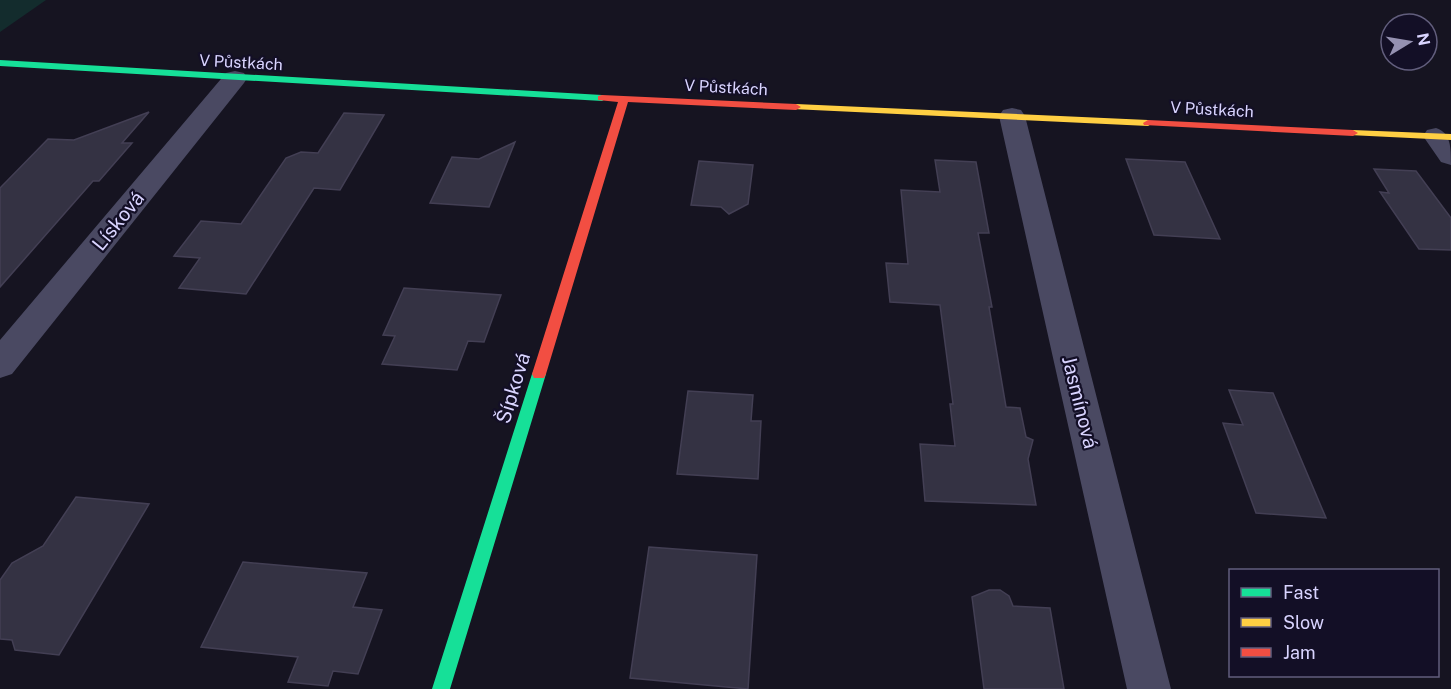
<svg xmlns="http://www.w3.org/2000/svg" width="1451" height="689" font-family="'Public Sans',sans-serif">
	<style>
		.green { fill: #132c2d }
		.building { fill: #343243; stroke: #433f54; stroke-width: 1.5 }
		.lines { fill: none; stroke-linecap: round; stroke-linejoin: round }
		.street { fill: #4a4962; fill-rule: evenodd }
		.fast { fill: #16e098; fill-rule: evenodd }
		.slow { fill: #ffcf43; fill-rule: evenodd }
		.jam { fill: #f24e42; fill-rule: evenodd }
		.labels { text-anchor: middle; stroke-width: 4.5; stroke-linejoin: round; paint-order: stroke }
		.far-street-label { font-size: 16px; fill: #d9d4ff; stroke: #130f26 }
		.street-label { font-size: 20px; fill: #d9d4ff; stroke: #130f26 }
	</style>
	<rect width="100%" height="100%" fill="#161421"/>
	<path class="green" d="M 0,0 L 46,0 L 0,32 Z"/>
	<path class="building" d="M 149,112 L 122,143 L 132,143 L 99,181 L 93,181 L 0,287 L 0,188 L 48,139 L 74,140 Z
		M 344,113 L 384,115 L 340,190 L 314,188 L 246,294 L 179,288 L 200,258 L 174,256 L 201,221 L 241,224 L 286,158 L 301,152 L 318,153 Z
		M 515,142 L 489,207 L 430,203 L 452,157 L 479,159 Z
		M 1126,159 L 1185,162 L 1220,239 L 1154,235 Z
		M 935,160 L 976,162 L 989,233 L 978,233 L 992,307 L 989,307 L 1006,407 L 1020,408 L 1026,437 L 1033,440 L 1028,459 L 1036,505 L 925,501 L 920,444 L 955,446 L 950,404 L 953,404 L 940,305 L 890,302 L 886,263 L 908,264 L 901,190 L 940,192 Z
		M 699,161 L 753,165 L 748,204 L 729,214 L 721,207 L 691,205 Z
		M 1374,169 L 1416,171 L 1451,218 L 1451,250 L 1419,249 L 1380,192 L 1389,193 Z
		M 404,288 L 501,295 L 484,342 L 468,341 L 457,370 L 382,364 L 395,336 L 383,335 Z
		M 1229,390 L 1273,393 L 1326,518 L 1256,513 L 1223,423 L 1243,425 Z
		M 688,391 L 753,395 L 751,421 L 761,421 L 758,479 L 677,474 Z
		M 76,497 L 149,504 L 59,655 L 15,650 L 12,640 L 0,639 L 0,580 L 12,563 L 43,546 Z
		M 649,547 L 757,555 L 748,689 L 630,678 Z
		M 243,562 L 367,573 L 353,607 L 382,610 L 358,674 L 333,671 L 328,686 L 288,682 L 298,657 L 201,647 Z
		M 989,590 L 1000,590 L 1009,596 L 1013,606 L 1050,608 L 1064,689 L 984,689 L 972,597 Z"/>
	<g class="lines">
		<path class="street" d="M 235,71 L 244,73 L 247,78 L 244,83 L 12,374 L 0,378 L 0,340 L 226,73 Z
			M 1012,108 L 1021,110 L 1025,116 L 1171,689 L 1127,689 L 999,116 L 1003,110 Z
			M 1436,128 C 1451,133 1451,147 1451,165 L 1441,162 L 1423,136 L 1427,130 Z"/>
		<path class="fast" d="M 0,60 L 602,95 L 607,98 L 602,101 L 0,66 Z
			M 539,368 L 544,370 L 546,374 L 450,689 L 432,689 L 532,374 L 534,370 Z"/>
		<path class="slow" d="M 796,104 L 1148,120 L 1153,123 L 1148,126 L 792,109 L 791,107 Z
			M 1353,130 L 1451,134 L 1451,140 L 1349,135 L 1349,131 Z"/>
		<path class="jam" d="M 602,95 L 796,104 L 801,107 L 796,110 L 628,102 L 546,374 L 544,378 L 534,378 L 532,374 L 618,102 L 598,100 L 598,96 Z
			M 1148,120 L 1353,130 L 1358,133 L 1353,136 L 1144,125 L 1143,123 Z"/>
	</g>
	<g class="labels">
		<g class="far-street-label">
			<text transform="translate(241 62) rotate(3)" y="6">V Půstkách</text>
			<text transform="translate(726 87) rotate(3)" y="6">V Půstkách</text>
			<text transform="translate(1212 109) rotate(3)" y="6">V Půstkách</text>
		</g>
		<g class="street-label">
			<text transform="translate(118 221) rotate(-51)" y="7">Lísková</text>
			<text transform="translate(513 388) rotate(-73)" y="7">Šípková</text>
			<text transform="translate(1080 402) rotate(76)" y="7">Jasmínová</text>
		</g>
	</g>
	<rect x="1229" y="569" width="210" height="108" fill="#130f26" stroke="#625e7d" stroke-width="1.5"/>
	<rect x="1241" y="588" width="30" height="9" fill="#16e098" stroke="#625e7d" stroke-width="1.5"/>
	<text x="1283" y="599" font-size="18" fill="#d9d4ff">Fast</text>
	<rect x="1241" y="618" width="30" height="9" fill="#ffcf43" stroke="#625e7d" stroke-width="1.5"/>
	<text x="1283" y="629" font-size="18" fill="#d9d4ff">Slow</text>
	<rect x="1241" y="648" width="30" height="9" fill="#f24e42" stroke="#625e7d" stroke-width="1.5"/>
	<text x="1283" y="659" font-size="18" fill="#d9d4ff">Jam</text>
	<g transform="translate(1409 42) rotate(79)"><circle r="28" fill="#130f26" stroke="#625e7d" stroke-width="1.5"/>
	<path d="M0-4.5L10 22L0 15L-10 22Z" fill="#9591b1"/>
	<text y="-9" font-size="16" font-weight="bold" text-anchor="middle" fill="#d9d4ff">N</text>
	</g>
</svg>
